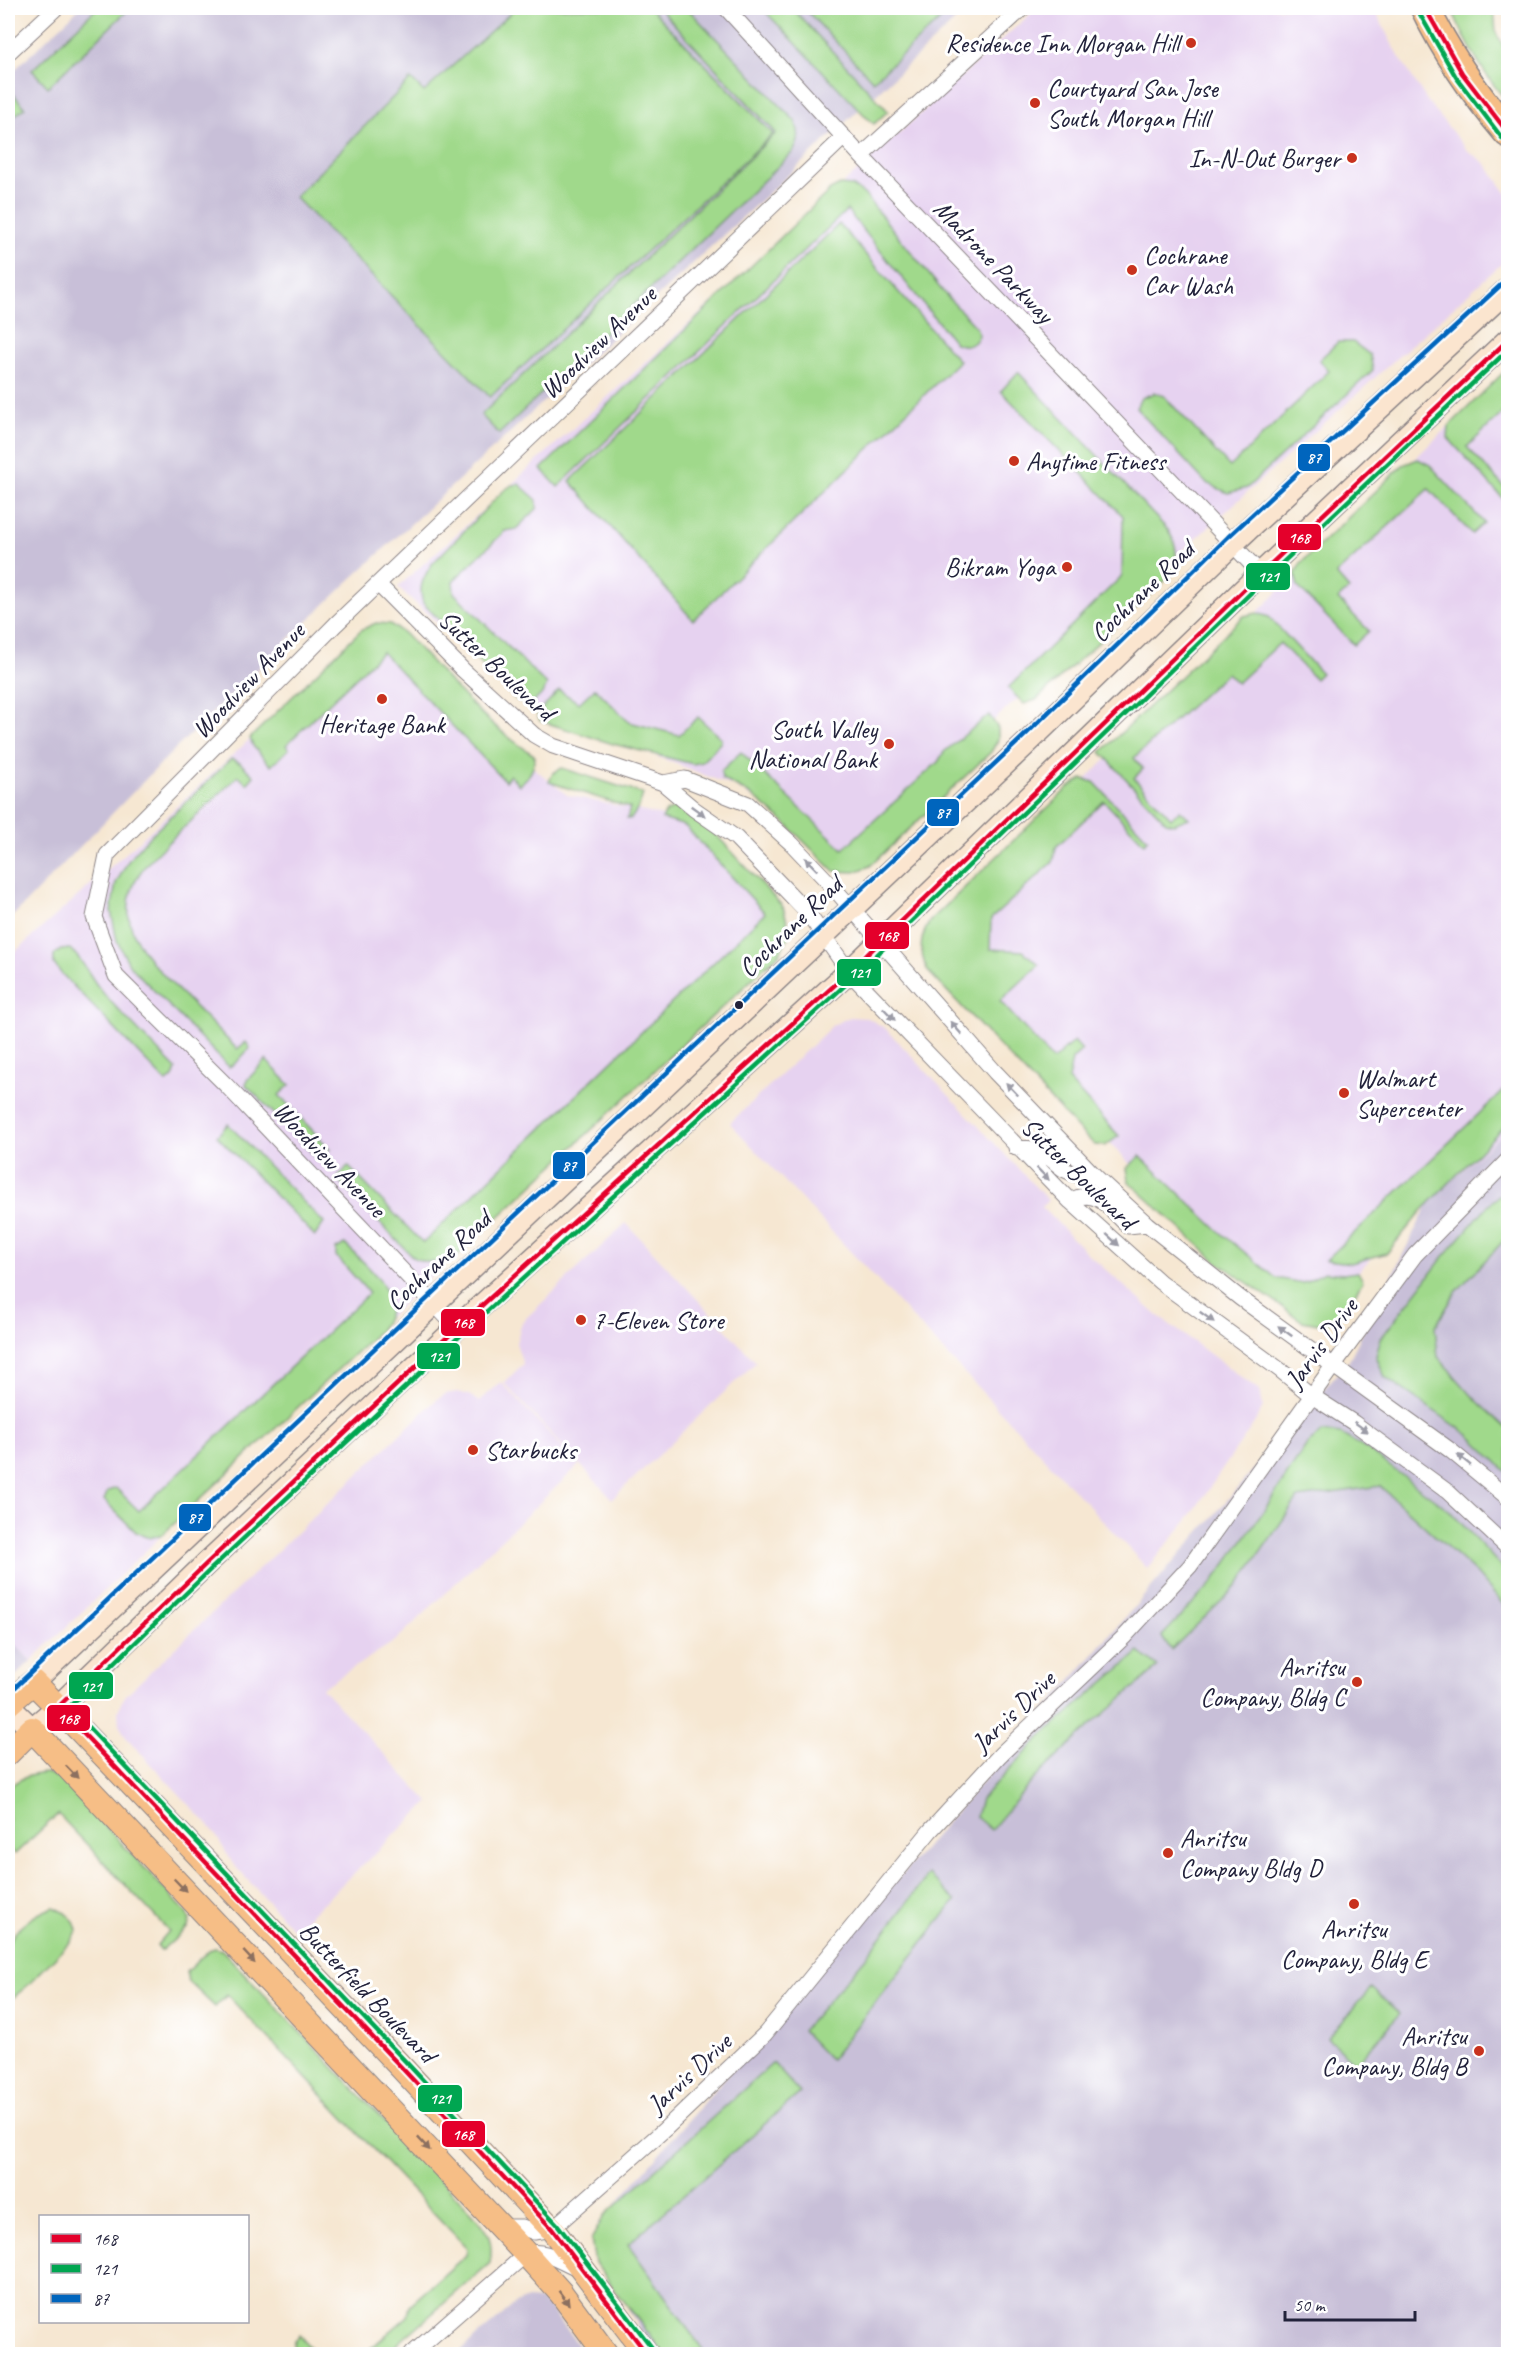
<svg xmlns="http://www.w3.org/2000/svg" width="1516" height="2362" font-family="Caveat,sans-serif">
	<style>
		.built { fill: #e6d2f0 }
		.industrial { fill: #c8bfd8 }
		.green { fill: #a0d98b; stroke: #617e63; stroke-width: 1.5 }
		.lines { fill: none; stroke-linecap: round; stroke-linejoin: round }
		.street-casing { stroke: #8c8486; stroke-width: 17 }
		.secondary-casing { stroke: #8c8486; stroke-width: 25 }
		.primary-casing { stroke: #8c8486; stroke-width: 26 }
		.highway-casing { stroke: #8c8486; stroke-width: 31 }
		.street { stroke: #fff; stroke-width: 15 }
		.secondary { stroke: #fbe5cf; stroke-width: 22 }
		.primary { stroke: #f6be86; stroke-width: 24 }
		.highway { stroke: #f6be86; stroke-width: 28 }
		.bus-1-casing { stroke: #fff; stroke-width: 9 }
		.bus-2-casing { stroke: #fff; stroke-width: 9 }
		.bus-3-casing { stroke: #fff; stroke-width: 9 }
		.bus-1 { stroke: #e4002b; stroke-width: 4.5 }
		.bus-2 { stroke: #00a651; stroke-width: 4.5 }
		.bus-3 { stroke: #0065bd; stroke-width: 4.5 }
		.oneway { fill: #9c9ca7 }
		.oneway2 { fill: #8c7060 }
		.poi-dot { fill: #c8321e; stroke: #fff; stroke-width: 2 }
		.bus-dot { fill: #22223b; stroke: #fff; stroke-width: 2 }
		.labels { text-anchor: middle; stroke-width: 6; stroke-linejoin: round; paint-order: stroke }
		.poi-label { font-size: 26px; fill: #22223b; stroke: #fff; text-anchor: start }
		.street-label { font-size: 26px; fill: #22223b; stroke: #fff }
		.line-badge { stroke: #fff; stroke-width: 2 }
		.badge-label { font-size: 16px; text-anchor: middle; font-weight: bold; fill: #fff }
	</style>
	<rect width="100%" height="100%" fill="#fff"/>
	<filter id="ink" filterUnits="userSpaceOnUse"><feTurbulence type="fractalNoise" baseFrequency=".0167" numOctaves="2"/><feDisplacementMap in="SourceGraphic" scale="12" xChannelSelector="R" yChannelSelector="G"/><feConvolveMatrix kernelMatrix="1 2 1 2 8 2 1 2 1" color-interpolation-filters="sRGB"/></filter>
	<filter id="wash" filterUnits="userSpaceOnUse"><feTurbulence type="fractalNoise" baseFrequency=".008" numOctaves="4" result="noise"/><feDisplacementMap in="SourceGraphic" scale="24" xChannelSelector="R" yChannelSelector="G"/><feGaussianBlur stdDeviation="1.35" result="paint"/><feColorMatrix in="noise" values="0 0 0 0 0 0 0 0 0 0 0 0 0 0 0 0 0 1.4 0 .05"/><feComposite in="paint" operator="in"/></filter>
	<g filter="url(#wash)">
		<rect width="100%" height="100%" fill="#f6e7d2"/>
		<path class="built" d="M 1037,8 L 1374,8 L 1395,50 L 1428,102 L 1467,150 L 1485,163 L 1508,195 L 1508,258 L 846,853 L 735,787 L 528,706 L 398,587 Z
			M 1508,368 L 1508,1128 L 1316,1312 L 1156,1192 L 921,940 Z
			M 372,627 L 448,698 L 567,795 L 691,822 L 779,917 L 617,1098 L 31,1661 L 8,1637 L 8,958 L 113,865 Z
			M 850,1017 L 868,1018 L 886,1029 L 1048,1200 L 1042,1207 L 1089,1255 L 1157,1315 L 1259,1390 L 1263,1406 L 1259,1416 L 1187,1521 L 1147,1568 L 730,1123 L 833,1025 Z
			M 626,1223 L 756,1362 L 612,1499 L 504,1383 L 523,1364 L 516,1343 L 522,1322 Z
			M 501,1382 L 579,1465 L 395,1641 L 322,1688 L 429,1802 L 294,1930 L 233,1864 L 212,1829 L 125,1736 L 119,1724 L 118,1712 L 121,1703 L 126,1695 L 435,1401 L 445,1394 L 457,1392 L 469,1395 L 479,1402 Z"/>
		<path class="industrial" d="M 80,8 L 969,8 L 346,584 L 172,752 L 8,921 L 8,76 Z
			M 1508,1128 L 1508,2354 L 653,2354 L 598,2253 L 598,2224 L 1349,1360 L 1429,1203 Z
			M 8,1637 L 31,1661 L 8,1683 Z
			M 527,2299 L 539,2300 L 548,2306 L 585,2354 L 457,2354 L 515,2304 Z"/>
		<path class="green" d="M 97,8 L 130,8 L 48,87 L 32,70 Z
			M 516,8 L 650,8 L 773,134 L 490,397 L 295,197 L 411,79 L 424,92 Z
			M 659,8 L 687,8 L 795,121 C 800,133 800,141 793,152 L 499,434 L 481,415 L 776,133 Z
			M 762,8 L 792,8 L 888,111 L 874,124 L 869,120 Z
			M 804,8 L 953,8 L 873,81 Z
			M 1451,8 L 1494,8 L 1496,33 L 1508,55 L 1508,102 C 1484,77 1465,40 1451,8 Z
			M 10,90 L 25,108 L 8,120 L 8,92 Z
			M 840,185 L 852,186 L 864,194 L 945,294 L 976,327 L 979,335 C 974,347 967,347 955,343 L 847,210 L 558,487 L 541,469 L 830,190 Z
			M 839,224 L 959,361 L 693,620 L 570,481 Z
			M 1338,342 L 1353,342 L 1370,355 L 1373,370 L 1247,488 L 1228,493 L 1206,483 L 1136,408 L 1141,398 L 1154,393 L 1164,396 L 1230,467 L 1329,371 L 1319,360 Z
			M 1508,368 L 1508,408 L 1467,447 L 1508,491 L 1508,504 L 1448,438 L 1449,426 Z
			M 1018,372 L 1168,530 C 1178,547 1178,556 1172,574 L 1036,700 L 1024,704 L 1008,688 L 1122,576 L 1123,516 L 1001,391 Z
			M 1418,459 L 1430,465 L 1484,523 L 1472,534 L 1429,489 L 1336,574 L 1349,589 L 1338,599 L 1369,631 L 1354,645 L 1298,587 L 1295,574 L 1301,563 L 1403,465 Z
			M 519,484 L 537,500 L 537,509 L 516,529 L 505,531 L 453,581 L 454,593 L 547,685 C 540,700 528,710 513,697 L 423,603 C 418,587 423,578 432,564 L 502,492 L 512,485 Z
			M 1257,613 L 1269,617 L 1321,673 L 1315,679 L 1280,643 L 1237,683 L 1227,673 L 1134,758 L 1143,769 L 1134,778 L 1171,818 L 1180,810 L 1189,818 L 1174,824 L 1166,822 L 1101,752 L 1244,616 Z
			M 376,623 L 390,624 L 404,633 C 445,675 484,724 534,755 C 535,769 530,776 519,785 L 510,775 L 505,781 L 382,652 L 286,745 L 289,749 L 271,766 L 253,746 L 250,738 L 361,630 Z
			M 595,688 L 629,722 L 679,735 L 698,717 L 721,738 L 721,742 L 702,762 L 693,764 L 613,744 L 540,721 L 537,714 L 559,690 L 579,703 Z
			M 989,715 L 998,728 L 998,740 L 991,752 L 870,866 L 855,872 L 834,871 L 784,822 L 750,794 L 722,779 L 721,771 L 741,752 L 843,849 L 938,762 L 944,752 Z
			M 231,759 L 240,763 L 254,776 L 247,784 L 238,776 C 218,795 198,815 178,833 C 165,846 150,858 140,873 C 108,924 149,960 182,994 C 201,1012 219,1031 237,1049 L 246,1042 L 250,1048 L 237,1062 L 229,1067 L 130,966 L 117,941 L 111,911 L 116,883 L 129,860 L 145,841 Z
			M 562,768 L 643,794 L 639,807 L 631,819 L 627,819 L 630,808 L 549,782 L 553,773 Z
			M 1082,779 L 1094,782 L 1148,839 L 1144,843 L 1104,801 L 1056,847 L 1053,862 L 991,919 L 990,949 L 1023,951 L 1039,965 L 1000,1001 L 1053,1060 L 1074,1041 L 1082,1050 L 1072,1059 L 1068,1080 L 1119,1136 L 1105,1146 L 1095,1145 L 1084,1135 L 927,970 C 919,950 919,939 930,921 L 1068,788 Z
			M 676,807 L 710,828 L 783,907 L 789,928 L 788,938 L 779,954 L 459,1254 C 443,1263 432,1265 414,1258 L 337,1179 L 348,1166 L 423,1243 L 765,913 L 685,826 L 662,819 L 666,812 Z
			M 70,949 C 84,960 91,980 104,994 C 127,1020 152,1044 176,1069 L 173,1078 L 166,1082 L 60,972 L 54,964 L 54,955 L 61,950 Z
			M 266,1060 L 290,1085 L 279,1095 L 330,1149 L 319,1160 L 246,1085 L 247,1080 Z
			M 1508,1086 L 1508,1122 L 1421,1212 L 1387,1253 L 1351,1263 L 1326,1260 Z
			M 228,1124 L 324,1223 L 315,1236 L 217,1136 Z
			M 1140,1156 L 1220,1232 L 1276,1278 L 1303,1283 L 1325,1272 L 1343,1274 L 1358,1272 L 1363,1281 L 1343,1313 L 1324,1325 L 1302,1321 L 1216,1261 L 1129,1182 L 1127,1168 Z
			M 1508,1189 L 1508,1236 L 1456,1292 L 1435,1327 L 1438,1357 L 1475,1399 L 1508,1429 L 1508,1473 L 1469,1435 L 1385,1377 L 1376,1356 L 1381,1338 L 1441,1260 L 1489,1204 Z
			M 345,1244 C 362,1262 397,1287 388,1315 C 387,1320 382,1326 379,1331 L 163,1534 L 150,1538 L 137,1533 L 104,1500 L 108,1491 L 116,1488 L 139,1511 L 369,1293 L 336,1256 L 336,1249 Z
			M 1322,1432 L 1341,1434 L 1369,1451 L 1449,1510 L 1508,1574 L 1508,1610 L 1477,1574 L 1380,1486 L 1298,1498 L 1238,1585 L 1171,1650 L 1162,1636 L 1212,1583 L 1263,1512 L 1307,1444 Z
			M 1139,1652 L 1158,1667 L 1093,1723 L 1034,1779 L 991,1830 L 976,1817 L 981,1799 L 1045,1733 Z
			M 47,1773 L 60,1778 L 187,1913 L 190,1919 L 188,1927 L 164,1949 L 161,1950 L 157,1945 L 169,1931 L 58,1814 L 15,1854 L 8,1847 L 8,1788 C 19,1778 31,1774 47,1773 Z
			M 929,1874 L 955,1901 L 830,2060 L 802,2031 L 866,1957 Z
			M 54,1907 C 65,1912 75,1918 77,1931 L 72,1940 L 27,1986 L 8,2002 C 7,1989 4,1956 8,1945 C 14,1927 37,1913 54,1907 Z
			M 215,1948 L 222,1950 L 474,2215 C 488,2233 494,2239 490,2263 L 386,2354 L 364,2354 L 408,2316 L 410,2305 L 466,2255 L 467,2248 L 227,1995 L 215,2007 L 188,1981 L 186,1972 L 209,1950 Z
			M 1371,1988 L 1400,2014 L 1356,2064 L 1327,2038 Z
			M 773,2063 L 800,2093 L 628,2244 L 706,2354 L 664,2354 L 595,2263 L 591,2240 L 604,2216 Z
			M 299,2335 L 316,2354 L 300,2354 L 293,2347 L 294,2340 Z"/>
	</g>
	<g filter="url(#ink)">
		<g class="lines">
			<g class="street-casing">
				<path id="street" d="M 726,8 L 861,156 L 1261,574
					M 8,53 L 56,8
					M 861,156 L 1023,8
					M 379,585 L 463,670 L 534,735 L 553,746 L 663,783 L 694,809 L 736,838 L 807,912 L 849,972 L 1070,1201 L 1160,1282 L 1280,1370 L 1312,1396 L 1354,1423 L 1448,1492 L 1508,1548
					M 663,783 L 685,779 L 748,804 L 792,844 L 832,886 L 995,1072 L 1096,1177 L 1147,1224 L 1240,1298 L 1450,1450 L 1508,1498
					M 1016,1148 L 1038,1149 L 1063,1169 L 1074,1174 L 1096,1177
					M 1070,1201 C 1097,1186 1109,1208 1128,1226 L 1147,1224
					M 457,1328 L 226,1085 L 116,976 L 94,917 L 107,855 L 336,624 L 844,137
					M 501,2227 L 522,2227 L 534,2232 L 552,2229 L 665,2129 L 765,2034 L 930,1831 L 1000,1755 L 1125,1636 L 1190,1566 L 1333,1366 L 1415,1255 L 1508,1160
					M 412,2354 L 526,2254 C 546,2248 561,2262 580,2269"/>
			</g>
			<g class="secondary-casing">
				<path id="secondary" d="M 33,1682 L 1028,742 L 1233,543 L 1508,289
					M 8,1706 L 32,1729 L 58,1707 L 207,1563 L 457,1328 L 849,972 L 1255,579 L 1508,340"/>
			</g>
			<g class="primary-casing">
				<path id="primary" d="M 8,1704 L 33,1682 L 58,1707 L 401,2067 L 552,2229 L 647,2354
					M 8,1753 L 32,1729 L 526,2254 L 561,2293 L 606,2354"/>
			</g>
			<g class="highway-casing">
				<path id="highway" d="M 1425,8 C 1447,54 1475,94 1508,133"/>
			</g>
			<use href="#street" class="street"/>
			<use href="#secondary" class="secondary"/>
			<use href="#primary" class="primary"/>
			<use href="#highway" class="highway"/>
			<g class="bus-1-casing">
				<path id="bus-1" d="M 1425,8 L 1462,73 L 1508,133
					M 647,2354 L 552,2229 L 401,2067 L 58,1707 L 207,1563 L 457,1328 L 849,972 L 1255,579 L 1508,340"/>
			</g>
			<g class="bus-2-casing">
				<path id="bus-2" d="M 1418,11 L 1456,77 L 1502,138
					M 653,2349 L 557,2224 L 406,2062 L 69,1707 L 212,1568 L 462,1334 L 854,977 L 1260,584 L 1508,350"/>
			</g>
			<g class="bus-3-casing">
				<path id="bus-3" d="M 8,1694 L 1023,737 L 1228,537 L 1503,283"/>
			</g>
			<use href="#bus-1" class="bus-1"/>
			<use href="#bus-2" class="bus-2"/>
			<use href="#bus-3" class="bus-3"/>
		</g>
		<defs><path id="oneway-solid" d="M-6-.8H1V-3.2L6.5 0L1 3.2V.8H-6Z" transform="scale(1.5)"/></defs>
		<g class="oneway">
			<use href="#oneway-solid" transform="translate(698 811) rotate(36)"/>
			<use href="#oneway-solid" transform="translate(811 864) rotate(-134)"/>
			<use href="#oneway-solid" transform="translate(889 1014) rotate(46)"/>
			<use href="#oneway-solid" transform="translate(956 1028) rotate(-132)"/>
			<use href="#oneway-solid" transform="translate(1012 1089) rotate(-134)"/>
			<use href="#oneway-solid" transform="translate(1043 1174) rotate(45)"/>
			<use href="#oneway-solid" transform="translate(1113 1240) rotate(42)"/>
			<use href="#oneway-solid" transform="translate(1207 1317) rotate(36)"/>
			<use href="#oneway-solid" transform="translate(1285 1331) rotate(-144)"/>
			<use href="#oneway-solid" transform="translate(1361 1427) rotate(36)"/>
			<use href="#oneway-solid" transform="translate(1464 1460) rotate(-141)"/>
		</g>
		<g class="oneway2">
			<use href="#oneway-solid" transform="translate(72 1772) rotate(46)"/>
			<use href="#oneway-solid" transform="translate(180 1885) rotate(46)"/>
			<use href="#oneway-solid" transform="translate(249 1957) rotate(47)"/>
			<use href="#oneway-solid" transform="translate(424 2144) rotate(47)"/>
			<use href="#oneway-solid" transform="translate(564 2298) rotate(53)"/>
		</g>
	</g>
	<g class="poi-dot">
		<circle cx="1191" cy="43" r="6"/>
		<circle cx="1035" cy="103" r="6"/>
		<circle cx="1352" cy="158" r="6"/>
		<circle cx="1132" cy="270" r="6"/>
		<circle cx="1014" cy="461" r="6"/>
		<circle cx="1067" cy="567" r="6"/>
		<circle cx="382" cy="699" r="6"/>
		<circle cx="889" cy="744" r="6"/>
		<circle cx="1344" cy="1093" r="6"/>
		<circle cx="581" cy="1320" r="6"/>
		<circle cx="473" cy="1450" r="6"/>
		<circle cx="1357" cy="1682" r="6"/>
		<circle cx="1168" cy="1853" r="6"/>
		<circle cx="1354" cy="1904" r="6"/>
		<circle cx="1479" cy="2051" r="6"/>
	</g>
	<circle class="bus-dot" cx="739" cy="1005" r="5"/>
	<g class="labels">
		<g class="poi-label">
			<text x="1179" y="52" text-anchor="end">Residence Inn Morgan Hill</text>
			<text x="1047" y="97">Courtyard San Jose<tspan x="1047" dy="30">South Morgan Hill</tspan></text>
			<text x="1340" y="167" text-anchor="end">In-N-Out Burger</text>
			<text x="1144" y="264">Cochrane<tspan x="1144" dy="30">Car Wash</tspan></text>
			<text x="1026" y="470">Anytime Fitness</text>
			<text x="1055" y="576" text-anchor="end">Bikram Yoga</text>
			<text x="382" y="733" text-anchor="middle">Heritage Bank</text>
			<text x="877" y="738" text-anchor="end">South Valley<tspan x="877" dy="30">National Bank</tspan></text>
			<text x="1356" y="1087">Walmart<tspan x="1356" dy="30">Supercenter</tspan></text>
			<text x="593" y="1329">7-Eleven Store</text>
			<text x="485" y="1459">Starbucks</text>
			<text x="1345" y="1676" text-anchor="end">Anritsu<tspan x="1345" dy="30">Company, Bldg C</tspan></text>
			<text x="1180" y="1847">Anritsu<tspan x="1180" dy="30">Company Bldg D</tspan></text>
			<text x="1354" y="1938" text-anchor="middle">Anritsu<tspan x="1354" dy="30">Company, Bldg E</tspan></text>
			<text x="1467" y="2045" text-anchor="end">Anritsu<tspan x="1467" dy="30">Company, Bldg B</tspan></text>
		</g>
		<g class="street-label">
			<text transform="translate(994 261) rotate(46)" y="9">Madrone Parkway</text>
			<text transform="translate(598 342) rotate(-44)" y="9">Woodview Avenue</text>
			<text transform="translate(1142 591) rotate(-44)" y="9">Cochrane Road</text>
			<text transform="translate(497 665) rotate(43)" y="9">Sutter Boulevard</text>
			<text transform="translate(248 680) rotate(-46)" y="9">Woodview Avenue</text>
			<text transform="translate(790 926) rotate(-44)" y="9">Cochrane Road</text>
			<text transform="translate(330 1159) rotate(46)" y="9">Woodview Avenue</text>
			<text transform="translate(1079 1173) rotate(44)" y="9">Sutter Boulevard</text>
			<text transform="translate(438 1260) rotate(-43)" y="9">Cochrane Road</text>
			<text transform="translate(1321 1343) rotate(-54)" y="9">Jarvis Drive</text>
			<text transform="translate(1013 1711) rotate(-44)" y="9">Jarvis Drive</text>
			<text transform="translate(368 1992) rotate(46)" y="9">Butterfield Boulevard</text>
			<text transform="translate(689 2073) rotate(-43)" y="9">Jarvis Drive</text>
		</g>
	</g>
	<g class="line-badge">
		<rect x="1297" y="443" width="34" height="29" rx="6" fill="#0065bd"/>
		<rect x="1277" y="523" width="45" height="28" rx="6" fill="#e4002b"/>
		<rect x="1245" y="562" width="46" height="29" rx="6" fill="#00a651"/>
		<rect x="926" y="798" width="34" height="29" rx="6" fill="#0065bd"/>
		<rect x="864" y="921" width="46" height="29" rx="6" fill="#e4002b"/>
		<rect x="836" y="958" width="46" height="29" rx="6" fill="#00a651"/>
		<rect x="552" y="1151" width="34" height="29" rx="6" fill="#0065bd"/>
		<rect x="440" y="1308" width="46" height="29" rx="6" fill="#e4002b"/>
		<rect x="416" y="1342" width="45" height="28" rx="6" fill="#00a651"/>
		<rect x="178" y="1503" width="34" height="29" rx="6" fill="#0065bd"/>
		<rect x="68" y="1671" width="46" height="29" rx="6" fill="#00a651"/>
		<rect x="46" y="1704" width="45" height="28" rx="6" fill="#e4002b"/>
		<rect x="417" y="2084" width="46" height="29" rx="6" fill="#00a651"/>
		<rect x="441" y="2120" width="45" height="28" rx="6" fill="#e4002b"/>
	</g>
	<g class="badge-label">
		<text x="1314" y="463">87</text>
		<text x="1299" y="543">168</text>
		<text x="1268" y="582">121</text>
		<text x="943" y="818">87</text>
		<text x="887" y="941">168</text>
		<text x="859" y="978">121</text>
		<text x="569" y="1171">87</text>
		<text x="463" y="1328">168</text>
		<text x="439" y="1362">121</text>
		<text x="195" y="1523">87</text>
		<text x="91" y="1692">121</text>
		<text x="68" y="1724">168</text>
		<text x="440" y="2104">121</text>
		<text x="463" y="2140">168</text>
	</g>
	<rect width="1516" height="2362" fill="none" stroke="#fff" stroke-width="30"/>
	<rect x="39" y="2215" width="210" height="108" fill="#ffffff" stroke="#a7a7b1" stroke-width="1.5"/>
	<rect x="51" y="2234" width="30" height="9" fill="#e4002b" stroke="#a7a7b1" stroke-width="1.5"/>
	<text x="93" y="2245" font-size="18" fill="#22223b">168</text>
	<rect x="51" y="2264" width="30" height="9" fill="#00a651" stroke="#a7a7b1" stroke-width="1.5"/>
	<text x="93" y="2275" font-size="18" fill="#22223b">121</text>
	<rect x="51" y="2294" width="30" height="9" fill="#0065bd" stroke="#a7a7b1" stroke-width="1.5"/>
	<text x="93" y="2305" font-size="18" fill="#22223b">87</text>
	<path d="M1285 2311v9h130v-9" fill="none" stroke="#22223b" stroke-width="3"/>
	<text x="1294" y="2311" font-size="18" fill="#22223b" stroke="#ffffff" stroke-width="4.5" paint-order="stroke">50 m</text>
</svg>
